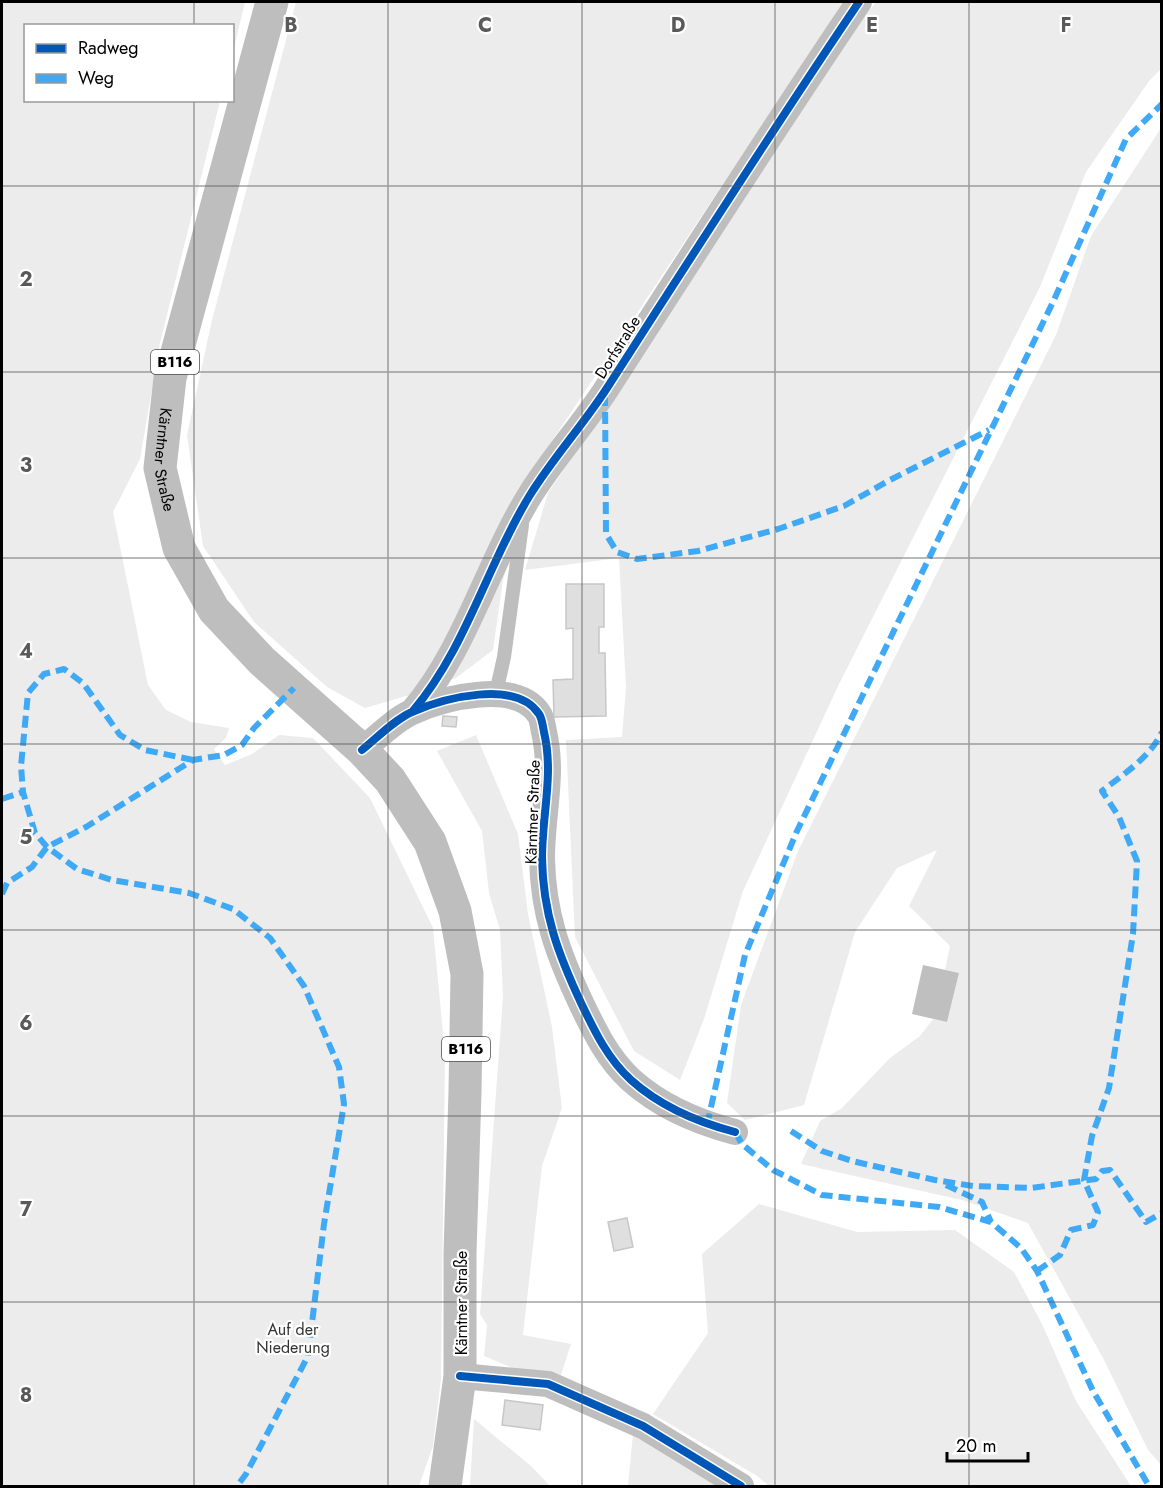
<svg xmlns="http://www.w3.org/2000/svg" width="1163" height="1488" font-family="Jost,sans-serif">
	<style>
		.green { fill: #ececec }
		.water { fill: #bfbfbf }
		.building { fill: #dfdfdf; stroke: #c7c7c7; stroke-width: 1.5 }
		.lines { fill: none; stroke-linecap: round; stroke-linejoin: round }
		.service { stroke: #bebebe; stroke-width: 14 }
		.minor { stroke: #bebebe; stroke-width: 26 }
		.primary { stroke: #bebebe; stroke-width: 33 }
		.quiet { stroke: #3fa9f5; stroke-width: 6; stroke-dasharray: 12 6; stroke-linecap: butt }
		.cycleway-casing { stroke: #fff; stroke-width: 11 }
		.cycleway { stroke: #0057b8; stroke-width: 8 }
		.grid { fill: none; stroke: #595959; stroke-width: 1.5; stroke-opacity: 0.55 }
		.labels { text-anchor: middle; stroke-width: 4.5; stroke-linejoin: round; paint-order: stroke }
		.shield { fill: #fff; stroke: #4c4c4c; stroke-width: 1.5 }
		.shield-label { font-size: 15px; font-weight: bold; fill: #000 }
		.street-label { font-size: 16px; fill: #000; stroke: #fff }
		.park-label { font-size: 16px; fill: #333; stroke: #fff }
		.grid-label { font-size: 20px; text-anchor: middle; font-weight: bold; fill: #595959; stroke: #fff; stroke-width: 4.5; stroke-linejoin: round; paint-order: stroke }
	</style>
	<rect width="100%" height="100%" fill="#fff"/>
	<path class="green" d="M 2,2 L 245,2 L 233,52 L 232,26 L 26,26 L 26,100 L 220,101 L 160,343 L 140,459 L 113,512 L 148,685 L 166,710 L 191,722 L 229,728 L 226,738 L 214,749 L 225,765 L 252,754 L 279,735 L 313,738 L 370,798 L 433,928 L 445,1054 L 441,1379 L 433,1446 L 419,1486 L 2,1486 Z
		M 296,2 L 844,2 L 542,456 L 474,598 L 413,694 L 365,708 L 327,687 L 254,622 L 203,546 L 187,435 L 212,320 Z
		M 876,2 L 1161,2 L 1161,69 L 1149,81 L 1086,172 L 1040,287 L 839,684 L 743,891 L 704,1019 L 680,1080 L 634,1051 L 575,937 L 566,740 L 622,737 L 626,688 L 619,558 L 525,570 L 548,493 L 652,338 L 808,92 Z
		M 1161,128 L 1161,1465 L 1148,1450 L 1103,1358 L 1028,1223 L 962,1200 L 801,1164 L 820,1121 L 842,1108 L 890,1058 L 920,1036 L 933,1019 L 947,1022 L 959,973 L 945,970 L 950,946 L 909,906 L 937,850 L 897,868 L 855,932 L 804,1105 L 745,1120 L 727,1103 L 741,1005 L 798,851 L 1056,335 L 1091,236 Z
		M 517,534 L 503,580 L 493,650 L 456,678 L 443,683 Z
		M 476,735 L 518,834 L 528,914 L 552,1027 L 562,1108 L 542,1166 L 523,1335 L 571,1344 L 559,1381 L 525,1373 L 484,1356 L 487,1325 L 480,1314 L 503,996 L 500,930 L 489,893 L 482,831 L 437,751 Z
		M 759,1204 L 857,1232 L 955,1230 L 1014,1272 L 1042,1324 L 1076,1401 L 1131,1486 L 769,1486 L 757,1476 L 653,1414 L 708,1333 L 702,1254 Z
		M 474,1419 L 531,1466 L 550,1486 L 470,1486 Z
		M 633,1434 L 718,1486 L 628,1486 Z"/>
	<path class="water" d="M 923,965 L 959,973 L 947,1022 L 912,1014 Z"/>
	<path class="building" d="M 566,584 L 604,584 L 604,627 L 599,627 L 599,653 L 605,653 L 606,716 L 554,717 L 553,680 L 573,679 L 573,628 L 566,629 Z
		M 443,716 L 457,717 L 456,727 L 442,726 Z
		M 627,1218 L 633,1247 L 614,1251 L 608,1222 Z
		M 505,1400 L 543,1405 L 540,1430 L 502,1425 Z"/>
	<g class="lines">
		<path class="service" d="M 496,693 L 504,657 L 522,525"/>
		<path class="minor" d="M 412,712 C 466,649 487,565 530,495 C 553,458 583,425 607,388 C 690,259 773,129 859,2
			M 362,750 C 377,738 394,720 412,712 C 444,698 516,679 539,714 C 542,718 543,727 544,732 C 554,775 542,814 542,858 C 543,914 558,954 582,1005 C 595,1032 608,1059 631,1080 C 661,1107 697,1122 735,1132
			M 460,1376 L 548,1384 L 643,1426 L 741,1486"/>
		<path class="primary" id="s1" d="M 272,2 L 170,378 L 160,468 L 179,548 L 214,610 L 262,661 L 362,750 L 390,780 L 430,842 L 455,911 L 467,974 L 465,1092 L 460,1253 L 460,1376 L 445,1486"/>
		<path class="quiet" d="M 605,394 L 606,534 L 617,552 L 637,559 L 698,551 L 778,529 L 844,506 L 890,480 L 989,430
			M 193,760 L 145,750 L 120,735 L 83,683 L 64,669 L 44,674 L 28,693 L 21,766 L 23,792 L 35,833 L 47,847 L 77,869 L 112,880 L 189,893 L 233,909 L 270,938 L 304,986 L 339,1067 L 344,1104 L 324,1224 L 308,1356 L 246,1474 L 237,1486
			M 2,799 L 23,792
			M 2,894 L 7,883 L 32,867 L 47,847 L 86,827 L 193,760 L 224,755 L 242,745 L 254,728 L 294,688
			M 707,1125 L 745,955 L 797,831 L 1053,302 L 1126,139 L 1162,104
			M 791,1131 L 822,1151 L 852,1161 L 935,1180 L 973,1186 L 1031,1188 L 1096,1179 L 1102,1171 L 1110,1170 L 1146,1222 L 1162,1213
			M 735,1132 L 742,1144 L 773,1170 L 822,1195 L 939,1207 L 991,1222 L 1021,1248 L 1037,1271 L 1093,1391 L 1149,1486
			M 946,1185 L 982,1202 L 991,1222
			M 1037,1271 L 1060,1255 L 1071,1230 L 1093,1225 L 1098,1212 L 1084,1180 L 1092,1136 L 1109,1088 L 1133,934 L 1137,861 L 1119,817 L 1102,791 C 1124,774 1150,757 1162,732"/>
		<g class="cycleway-casing">
			<path id="cycleway" d="M 412,712 C 466,649 487,565 530,495 C 553,458 583,425 607,388 C 690,259 773,129 859,2
				M 362,750 C 377,738 394,720 412,712 C 444,698 516,679 539,714 C 542,718 543,727 544,732 C 554,775 542,814 542,858 C 543,914 558,954 582,1005 C 595,1032 608,1059 631,1080 C 661,1107 697,1122 735,1132
				M 460,1376 L 548,1384 L 643,1426 L 741,1486"/>
		</g>
		<use href="#cycleway" class="cycleway"/>
	</g>
	<path class="grid" d="M 194,2 L 194,26M 388,2 L 388,1486M 582,2 L 582,1486M 775,2 L 775,1486M 969,2 L 969,1486M 194,100 L 194,1486M 2,186 L 1162,186M 2,372 L 1162,372M 2,558 L 1162,558M 2,744 L 1162,744M 2,930 L 1162,930M 2,1116 L 1162,1116M 2,1302 L 1162,1302"/>
	<g class="labels">
		<g class="shield">
			<rect x="151" y="350" width="48" height="24" rx="4.5"/>
			<rect x="442" y="1037" width="48" height="24" rx="4.5"/>
		</g>
		<g class="shield-label">
			<text x="175" y="367">B116</text>
			<text x="466" y="1054">B116</text>
		</g>
		<g class="street-label">
			<text transform="translate(617 347) rotate(-58)" y="6">Dorfstraße</text>
			<text dy="6" stroke="none"><textPath href="#s1" startOffset="472">Kärntner Straße</textPath></text>
			<text transform="translate(532 812) rotate(-88)" y="6">Kärntner Straße</text>
			<text transform="translate(461 1303) rotate(-90)" y="6">Kärntner Straße</text>
		</g>
		<g class="park-label">
			<text x="293" y="1335">Auf der<tspan x="293" dy="18">Niederung</tspan></text>
		</g>
	</g>
	<g class="grid-label">
		<text x="291" y="32">B</text>
		<text x="485" y="32">C</text>
		<text x="678" y="32">D</text>
		<text x="872" y="32">E</text>
		<text x="1066" y="32">F</text>
		<text x="26" y="286">2</text>
		<text x="26" y="472">3</text>
		<text x="26" y="658">4</text>
		<text x="26" y="844">5</text>
		<text x="26" y="1030">6</text>
		<text x="26" y="1216">7</text>
		<text x="26" y="1402">8</text>
	</g>
	<rect width="1163" height="1488" fill="none" stroke="#000000" stroke-width="6"/>
	<rect x="24" y="24" width="210" height="78" fill="#ffffff" stroke="#999999" stroke-width="1.5"/>
	<rect x="36" y="44" width="30" height="9" fill="#0057b8" stroke="#999999" stroke-width="1.5"/>
	<text x="78" y="54" font-size="18" fill="#000000">Radweg</text>
	<rect x="36" y="74" width="30" height="9" fill="#3fa9f5" stroke="#999999" stroke-width="1.5"/>
	<text x="78" y="84" font-size="18" fill="#000000">Weg</text>
	<path d="M947 1452v9h81v-9" fill="none" stroke="#000000" stroke-width="3"/>
	<text x="956" y="1452" font-size="18" fill="#000000" stroke="#ffffff" stroke-width="4.5" paint-order="stroke">20 m</text>
</svg>
